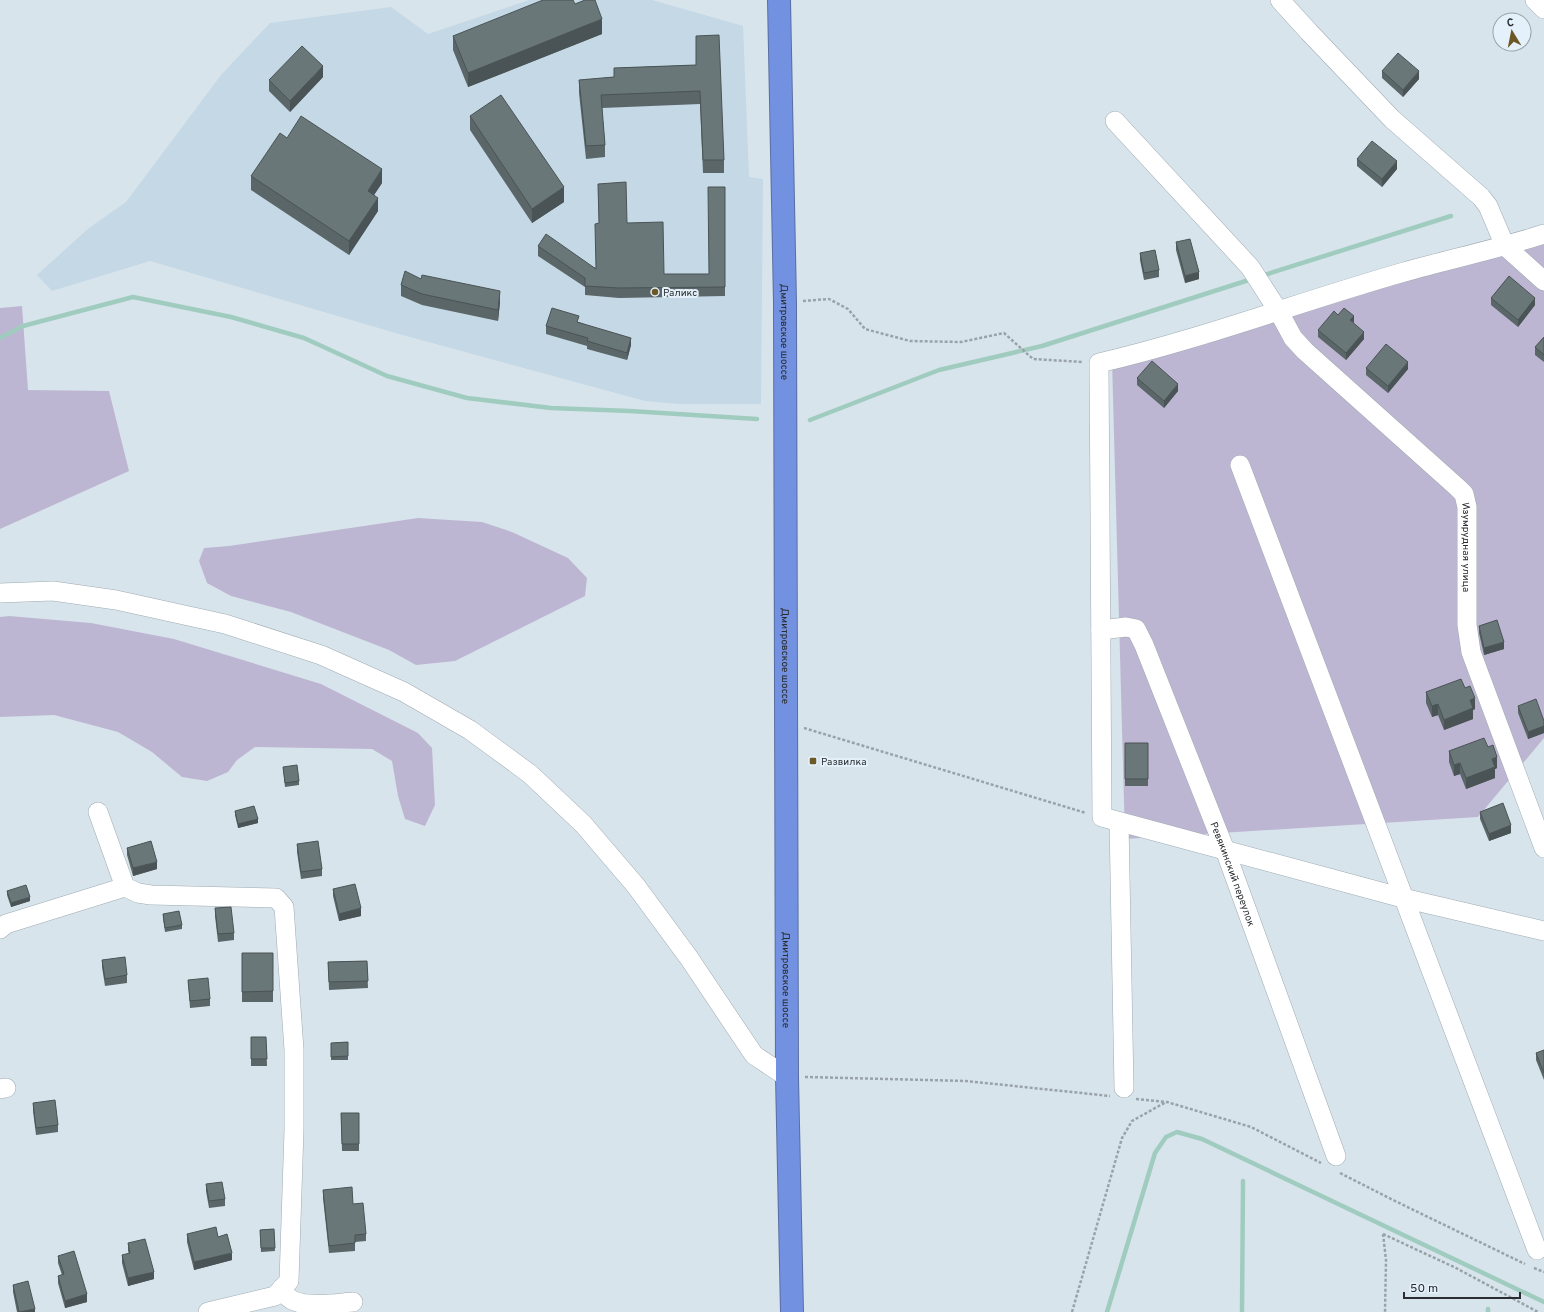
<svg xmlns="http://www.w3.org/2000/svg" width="1544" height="1312" font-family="Overpass,sans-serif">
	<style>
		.built { fill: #c5d8e5 }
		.green { fill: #bdb6d2 }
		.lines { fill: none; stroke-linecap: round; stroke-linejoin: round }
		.stream { stroke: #a0ccc0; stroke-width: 4.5 }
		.minor-casing { stroke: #9fabb3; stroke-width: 20 }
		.highway-casing { stroke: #596ea3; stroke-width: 24 }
		.path { stroke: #99a2a9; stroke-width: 2.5; stroke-dasharray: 3 2; stroke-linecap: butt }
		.minor { stroke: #fff; stroke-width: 19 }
		.highway { stroke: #7391e1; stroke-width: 22 }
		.wall { fill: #5a6668 }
		.shaded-wall { fill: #4a5355 }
		.building { fill: #697779; stroke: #4a5355 }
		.poi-dot { fill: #6c5726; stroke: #e5f1fa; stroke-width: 1.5 }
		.labels { text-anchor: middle; stroke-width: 4; stroke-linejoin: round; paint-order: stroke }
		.poi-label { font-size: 10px; fill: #292d30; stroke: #e5f1fa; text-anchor: start }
		.street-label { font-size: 10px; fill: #292d30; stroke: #e5f1fa }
	</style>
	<rect width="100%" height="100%" fill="#d8e4ec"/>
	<path class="built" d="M 529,0 L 652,0 L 743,26 L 749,177 L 763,179 L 761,404 L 680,404 L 645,401 L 399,334 L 150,261 L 52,291 L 37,275 L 89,228 L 126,202 L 221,75 L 270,23 L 391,7 L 428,34 Z"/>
	<path class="green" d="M 1544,227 L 1544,738 L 1478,817 L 1125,839 L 1112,361 Z
		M 22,306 L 28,390 L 109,391 L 129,471 L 0,529 L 0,308 Z
		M 418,518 L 482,522 L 512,532 L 568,558 L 587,578 L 585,596 L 455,661 L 416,665 L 389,650 L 291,612 L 231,596 L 207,583 L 199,561 L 204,548 L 229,546 Z
		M 9,616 L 91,623 L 174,639 L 321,684 L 418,733 L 432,748 L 435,805 L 425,826 L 405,819 L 398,796 L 392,761 L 372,749 L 255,747 L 237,760 L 228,772 L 207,781 L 182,777 L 152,752 L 118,732 L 54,715 L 0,717 L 0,617 Z"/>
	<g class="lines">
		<path class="stream" d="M 1261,276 L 1451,216
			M 0,338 L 23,326 L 133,297 L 231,317 L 304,338 L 387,376 L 467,398 L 551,408 L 630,411 L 757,419
			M 810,420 L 939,370 L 1042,346 L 1252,279
			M 1107,1312 L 1155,1153 L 1166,1137 L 1177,1132 L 1202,1139 L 1544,1302
			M 1242,1312 L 1243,1181
			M 1488,1312 L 1488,1309"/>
		<g class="minor-casing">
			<g id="minor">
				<path d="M 1280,0 L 1309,32 L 1392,119 L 1481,197 L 1488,206 L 1505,246 L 1544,281"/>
				<path d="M 1535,0 L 1544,9"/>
				<path id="s1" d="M 1115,121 L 1250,267 L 1279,312 L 1293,338 L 1305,351 L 1458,488 L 1464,494 L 1467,507 L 1467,625 L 1471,652 L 1544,848"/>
				<path d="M 1544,234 C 1498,249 1450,259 1404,272 C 1302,301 1202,339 1099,363 L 1102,817 L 1403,898 L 1544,931"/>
				<path d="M 1240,465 L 1537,1250"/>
				<path d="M 0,593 L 53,591 L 116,600 L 225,624 L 321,655 L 404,692 L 470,730 L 530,774 L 583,824 L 636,886 L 689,958 L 754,1055 L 787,1077"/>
				<path id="s2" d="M 1101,630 L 1126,627 L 1136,629 L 1144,645 L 1225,850 L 1336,1156"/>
				<path d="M 98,812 L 125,887 L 138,893 L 151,895 L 276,898 L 284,907 L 294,1050 L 294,1130 L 289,1281 L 275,1296 L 208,1312"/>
				<path d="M 1119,822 L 1124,1088"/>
				<path d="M 0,929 L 6,924 L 125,887"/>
				<path d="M 0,1089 L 6,1088"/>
				<path d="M 282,1288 C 283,1290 285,1294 287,1296 C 299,1310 337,1303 353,1302"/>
			</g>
		</g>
		<g class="highway-casing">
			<g id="highway">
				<path id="s3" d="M 779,0 L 785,303 L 787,1077 L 792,1312"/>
			</g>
		</g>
		<path class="path" d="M 803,301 L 829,299 L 848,309 L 865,329 L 910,341 L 961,342 L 1004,333 L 1033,359 L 1083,362
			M 804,728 L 1086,813
			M 805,1077 L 966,1081 L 1110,1096
			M 1136,1099 L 1167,1102 L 1251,1127 L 1321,1163
			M 1340,1173 L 1395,1201 L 1525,1264
			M 1383,1234 L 1456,1268 L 1538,1312
			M 1383,1234 L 1386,1260 L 1385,1312
			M 1534,1268 L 1544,1272
			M 1072,1312 L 1122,1138 L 1132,1121 L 1166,1102"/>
		<use href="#minor" class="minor"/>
		<use href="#highway" class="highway"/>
	</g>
	<path class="wall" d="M 575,4 L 602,34 L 468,87 L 453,50 L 453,36 Z
		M 696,65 L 724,160 L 724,173 L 703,173 L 700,104 L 602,108 L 605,145 L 605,157 L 586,159 L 579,93 L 579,80 L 614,77 L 614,68 Z
		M 1382,71 L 1419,79 L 1403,97 L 1382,78 Z
		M 323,77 L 290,112 L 269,91 L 269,80 Z
		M 470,116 L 564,202 L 532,223 L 470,130 Z
		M 287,138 L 382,183 L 374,195 L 378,211 L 349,255 L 251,190 L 251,176 Z
		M 1357,159 L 1397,169 L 1382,187 L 1357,166 Z
		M 598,184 L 664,274 L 709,274 L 725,187 L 725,296 L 619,298 L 585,295 L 585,287 L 538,256 L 538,246 L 596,268 L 599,223 Z
		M 1176,242 L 1199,279 L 1185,283 L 1176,250 Z
		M 1140,253 L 1159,270 L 1159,277 L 1144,280 L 1140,260 Z
		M 421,279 L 500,302 L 498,321 L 422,305 L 401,296 L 401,285 Z
		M 1491,298 L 1535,305 L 1518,327 L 1491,305 Z
		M 1338,315 L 1364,339 L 1346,360 L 1318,337 L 1318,330 Z
		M 579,322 L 631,345 L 627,360 L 587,349 L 587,346 L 546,334 L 546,326 Z
		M 1544,337 L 1544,362 L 1535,355 L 1535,347 Z
		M 1366,368 L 1408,369 L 1388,393 L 1366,375 Z
		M 1137,378 L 1178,391 L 1164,408 L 1137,385 Z
		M 1479,626 L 1504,649 L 1484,655 L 1479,633 Z
		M 1465,688 L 1475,709 L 1473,710 L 1473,719 L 1444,730 L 1438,715 L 1432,717 L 1426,703 L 1426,692 Z
		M 1518,706 L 1544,721 L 1544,733 L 1528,739 L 1518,713 Z
		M 1125,743 L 1148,743 L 1148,786 L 1125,786 Z
		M 1488,747 L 1497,768 L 1495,769 L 1495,778 L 1466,789 L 1460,774 L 1454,776 L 1449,762 L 1449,751 Z
		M 283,767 L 299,781 L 299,785 L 285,787 Z
		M 235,811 L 258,823 L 238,828 L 235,815 Z
		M 1480,812 L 1511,833 L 1489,841 L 1480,819 Z
		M 297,844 L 322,869 L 322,876 L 301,879 L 297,852 Z
		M 127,848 L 157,869 L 133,876 L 127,855 Z
		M 333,889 L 361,916 L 339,921 L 333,896 Z
		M 7,891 L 30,901 L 11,907 L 7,895 Z
		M 215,908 L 234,933 L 234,940 L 218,942 L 215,916 Z
		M 163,914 L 182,925 L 182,929 L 165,932 L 163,918 Z
		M 242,953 L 273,953 L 273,1002 L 242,1002 Z
		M 102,960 L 127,975 L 127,983 L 105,986 L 102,967 Z
		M 367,961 L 368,988 L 329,990 L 328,962 Z
		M 188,980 L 210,999 L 210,1006 L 190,1008 Z
		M 251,1037 L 266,1037 L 267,1066 L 251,1066 Z
		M 348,1042 L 348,1060 L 331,1060 L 331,1043 Z
		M 1544,1050 L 1544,1080 L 1536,1060 L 1536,1053 Z
		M 33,1103 L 58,1125 L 58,1132 L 36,1135 L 33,1111 Z
		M 341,1113 L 359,1113 L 359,1151 L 342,1151 Z
		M 206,1184 L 225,1199 L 225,1206 L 209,1208 L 206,1191 Z
		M 323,1190 L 353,1204 L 366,1234 L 366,1241 L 355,1242 L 355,1251 L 329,1253 L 323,1198 Z
		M 274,1229 L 275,1251 L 261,1252 L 260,1230 Z
		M 187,1234 L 218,1237 L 232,1260 L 194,1270 L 187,1242 Z
		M 128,1243 L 154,1279 L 128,1286 L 122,1263 L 122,1255 L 129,1254 L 128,1251 Z
		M 58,1256 L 87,1302 L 65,1308 L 58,1283 L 58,1276 L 62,1275 L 58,1263 Z
		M 13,1285 L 35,1312 L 17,1312 L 13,1292 Z"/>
	<path class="shaded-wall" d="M 602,19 L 602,34 L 468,87 L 468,73 Z
		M 323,66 L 323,77 L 290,112 L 290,101 Z
		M 1419,71 L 1419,79 L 1403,97 L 1403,90 Z
		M 1397,161 L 1397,169 L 1382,187 L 1382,179 Z
		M 382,169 L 382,183 L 368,204 L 368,191 Z
		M 564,187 L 564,202 L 532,223 L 532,209 Z
		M 378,198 L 378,211 L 349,255 L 349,241 Z
		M 1199,272 L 1199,279 L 1185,283 L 1185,276 Z
		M 500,291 L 500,302 L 498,321 L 498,310 Z
		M 1535,298 L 1535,305 L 1518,327 L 1518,320 Z
		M 1354,316 L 1354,323 L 1350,320 Z
		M 1364,332 L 1364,339 L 1346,360 L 1346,353 Z
		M 631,338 L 631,345 L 627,360 L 627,353 Z
		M 1408,362 L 1408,369 L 1388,393 L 1388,386 Z
		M 1178,384 L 1178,391 L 1164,408 L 1164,401 Z
		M 1504,642 L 1504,649 L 1484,655 L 1484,648 Z
		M 1475,698 L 1475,709 L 1473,710 L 1473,719 L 1444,730 L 1444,720 L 1470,700 Z
		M 1438,704 L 1438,715 L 1432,717 L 1432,706 Z
		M 1544,726 L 1544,733 L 1528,739 L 1528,732 Z
		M 1497,757 L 1497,768 L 1495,769 L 1495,778 L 1466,789 L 1466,778 L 1492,759 Z
		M 1460,763 L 1460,774 L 1454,776 L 1454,765 Z
		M 258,819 L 258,823 L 238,828 L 238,824 Z
		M 1511,825 L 1511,833 L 1489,841 L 1489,834 Z
		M 157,862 L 157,869 L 133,876 L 133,868 Z
		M 30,897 L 30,901 L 11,907 L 11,903 Z
		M 361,908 L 361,916 L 339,921 L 339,914 Z
		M 232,1253 L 232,1260 L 194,1270 L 194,1262 Z
		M 154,1272 L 154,1279 L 128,1286 L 128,1278 Z
		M 87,1294 L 87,1302 L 65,1308 L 65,1301 Z
		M 35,1309 L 35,1312 L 20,1312 Z"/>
	<path class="building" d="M 543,0 L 573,0 L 575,4 L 585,0 L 595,0 L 602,19 L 468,73 L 453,36 Z
		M 719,35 L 724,160 L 703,160 L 700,91 L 601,95 L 605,145 L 586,146 L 579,80 L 614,77 L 614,68 L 696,65 L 696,36 Z
		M 302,46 L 323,66 L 290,101 L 269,80 Z
		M 1398,53 L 1419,71 L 1403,90 L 1382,71 Z
		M 501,95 L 564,187 L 532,209 L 470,116 Z
		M 301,116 L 382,169 L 368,191 L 378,198 L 349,241 L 251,176 L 280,133 L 287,138 Z
		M 1372,141 L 1397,161 L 1382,179 L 1357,159 Z
		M 626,182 L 627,223 L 663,222 L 664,274 L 709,274 L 708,187 L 725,187 L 725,287 L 619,288 L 585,286 L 585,278 L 538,246 L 546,234 L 596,269 L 595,224 L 599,223 L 598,184 Z
		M 1190,239 L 1199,272 L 1185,276 L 1176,242 Z
		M 1155,250 L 1159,270 L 1144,273 L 1140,253 Z
		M 405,271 L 421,279 L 422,275 L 500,291 L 498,310 L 422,294 L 401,285 Z
		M 1509,276 L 1535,298 L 1518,320 L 1491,298 Z
		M 552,308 L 579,316 L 577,322 L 631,338 L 627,353 L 587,341 L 588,338 L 546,326 Z
		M 1344,308 L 1354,316 L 1350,320 L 1364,332 L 1346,353 L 1318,330 L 1334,311 L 1338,315 Z
		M 1544,337 L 1544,355 L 1535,347 Z
		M 1386,344 L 1408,362 L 1388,386 L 1366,368 Z
		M 1152,361 L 1178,384 L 1164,401 L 1137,378 Z
		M 1497,620 L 1504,642 L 1484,648 L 1479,626 Z
		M 1461,679 L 1465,688 L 1470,686 L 1475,698 L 1470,700 L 1473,708 L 1444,720 L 1438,704 L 1432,706 L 1426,692 Z
		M 1536,699 L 1544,721 L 1544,726 L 1528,732 L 1518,706 Z
		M 1484,738 L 1488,747 L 1493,745 L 1497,757 L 1492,759 L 1495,767 L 1466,778 L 1460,763 L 1454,765 L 1449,751 Z
		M 1125,743 L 1148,743 L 1148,779 L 1125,779 Z
		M 297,765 L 299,781 L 285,783 L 283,767 Z
		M 1503,803 L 1511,825 L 1489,834 L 1480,812 Z
		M 254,806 L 258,819 L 238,824 L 235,811 Z
		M 151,841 L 157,862 L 133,868 L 127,848 Z
		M 318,841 L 322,869 L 301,872 L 297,844 Z
		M 355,884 L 361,908 L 339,914 L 333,889 Z
		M 26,885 L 30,897 L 11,903 L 7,891 Z
		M 231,907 L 234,933 L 218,934 L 215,908 Z
		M 179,911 L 182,925 L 165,928 L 163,914 Z
		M 242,953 L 273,953 L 273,991 L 242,992 Z
		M 125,957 L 127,975 L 105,979 L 102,960 Z
		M 367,961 L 368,981 L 329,982 L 328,962 Z
		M 208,978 L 210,999 L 190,1001 L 188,980 Z
		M 251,1037 L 266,1037 L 267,1059 L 251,1059 Z
		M 348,1042 L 348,1056 L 331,1057 L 331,1043 Z
		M 1544,1050 L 1544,1073 L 1536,1053 Z
		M 55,1100 L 58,1125 L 36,1128 L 33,1103 Z
		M 341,1113 L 359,1113 L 359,1144 L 342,1144 Z
		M 222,1182 L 225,1199 L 209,1201 L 206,1184 Z
		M 352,1187 L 353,1204 L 363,1203 L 366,1234 L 355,1235 L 355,1243 L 329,1246 L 323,1190 Z
		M 216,1227 L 218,1237 L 227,1234 L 232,1253 L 194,1262 L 187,1234 Z
		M 274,1229 L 275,1248 L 261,1248 L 260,1230 Z
		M 145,1239 L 154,1272 L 128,1278 L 122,1255 L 130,1253 L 128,1243 Z
		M 74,1251 L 87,1294 L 65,1301 L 58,1276 L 64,1274 L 58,1256 Z
		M 28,1281 L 35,1309 L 19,1312 L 13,1285 Z"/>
	<g class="poi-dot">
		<circle cx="655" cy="292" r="4"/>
		<rect x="809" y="757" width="8" height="8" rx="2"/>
	</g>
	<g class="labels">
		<g class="poi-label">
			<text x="663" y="296">Раликс</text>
			<text x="821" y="765">Развилка</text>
		</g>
		<g class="street-label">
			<text dy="4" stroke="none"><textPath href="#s3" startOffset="332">Дмитровское шоссе</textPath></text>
			<text dy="4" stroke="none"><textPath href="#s1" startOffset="567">Изумрудная улица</textPath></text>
			<text dy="4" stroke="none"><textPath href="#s3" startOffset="656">Дмитровское шоссе</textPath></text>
			<text dy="4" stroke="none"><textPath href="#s2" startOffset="299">Ревякинский переулок</textPath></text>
			<text dy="4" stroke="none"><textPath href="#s3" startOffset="980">Дмитровское шоссе</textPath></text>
		</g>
	</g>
	<g transform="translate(1512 32) rotate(350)"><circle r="19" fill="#e5f1fa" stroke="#9aa3a9"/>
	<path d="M0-3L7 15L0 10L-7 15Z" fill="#6c5726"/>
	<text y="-6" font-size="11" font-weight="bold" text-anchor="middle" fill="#292d30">С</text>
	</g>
	<path d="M1404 1292v6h116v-6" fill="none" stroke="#292d30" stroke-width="2"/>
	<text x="1410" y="1292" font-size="12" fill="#292d30" stroke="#e5f1fa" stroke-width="3" paint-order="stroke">50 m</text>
</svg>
